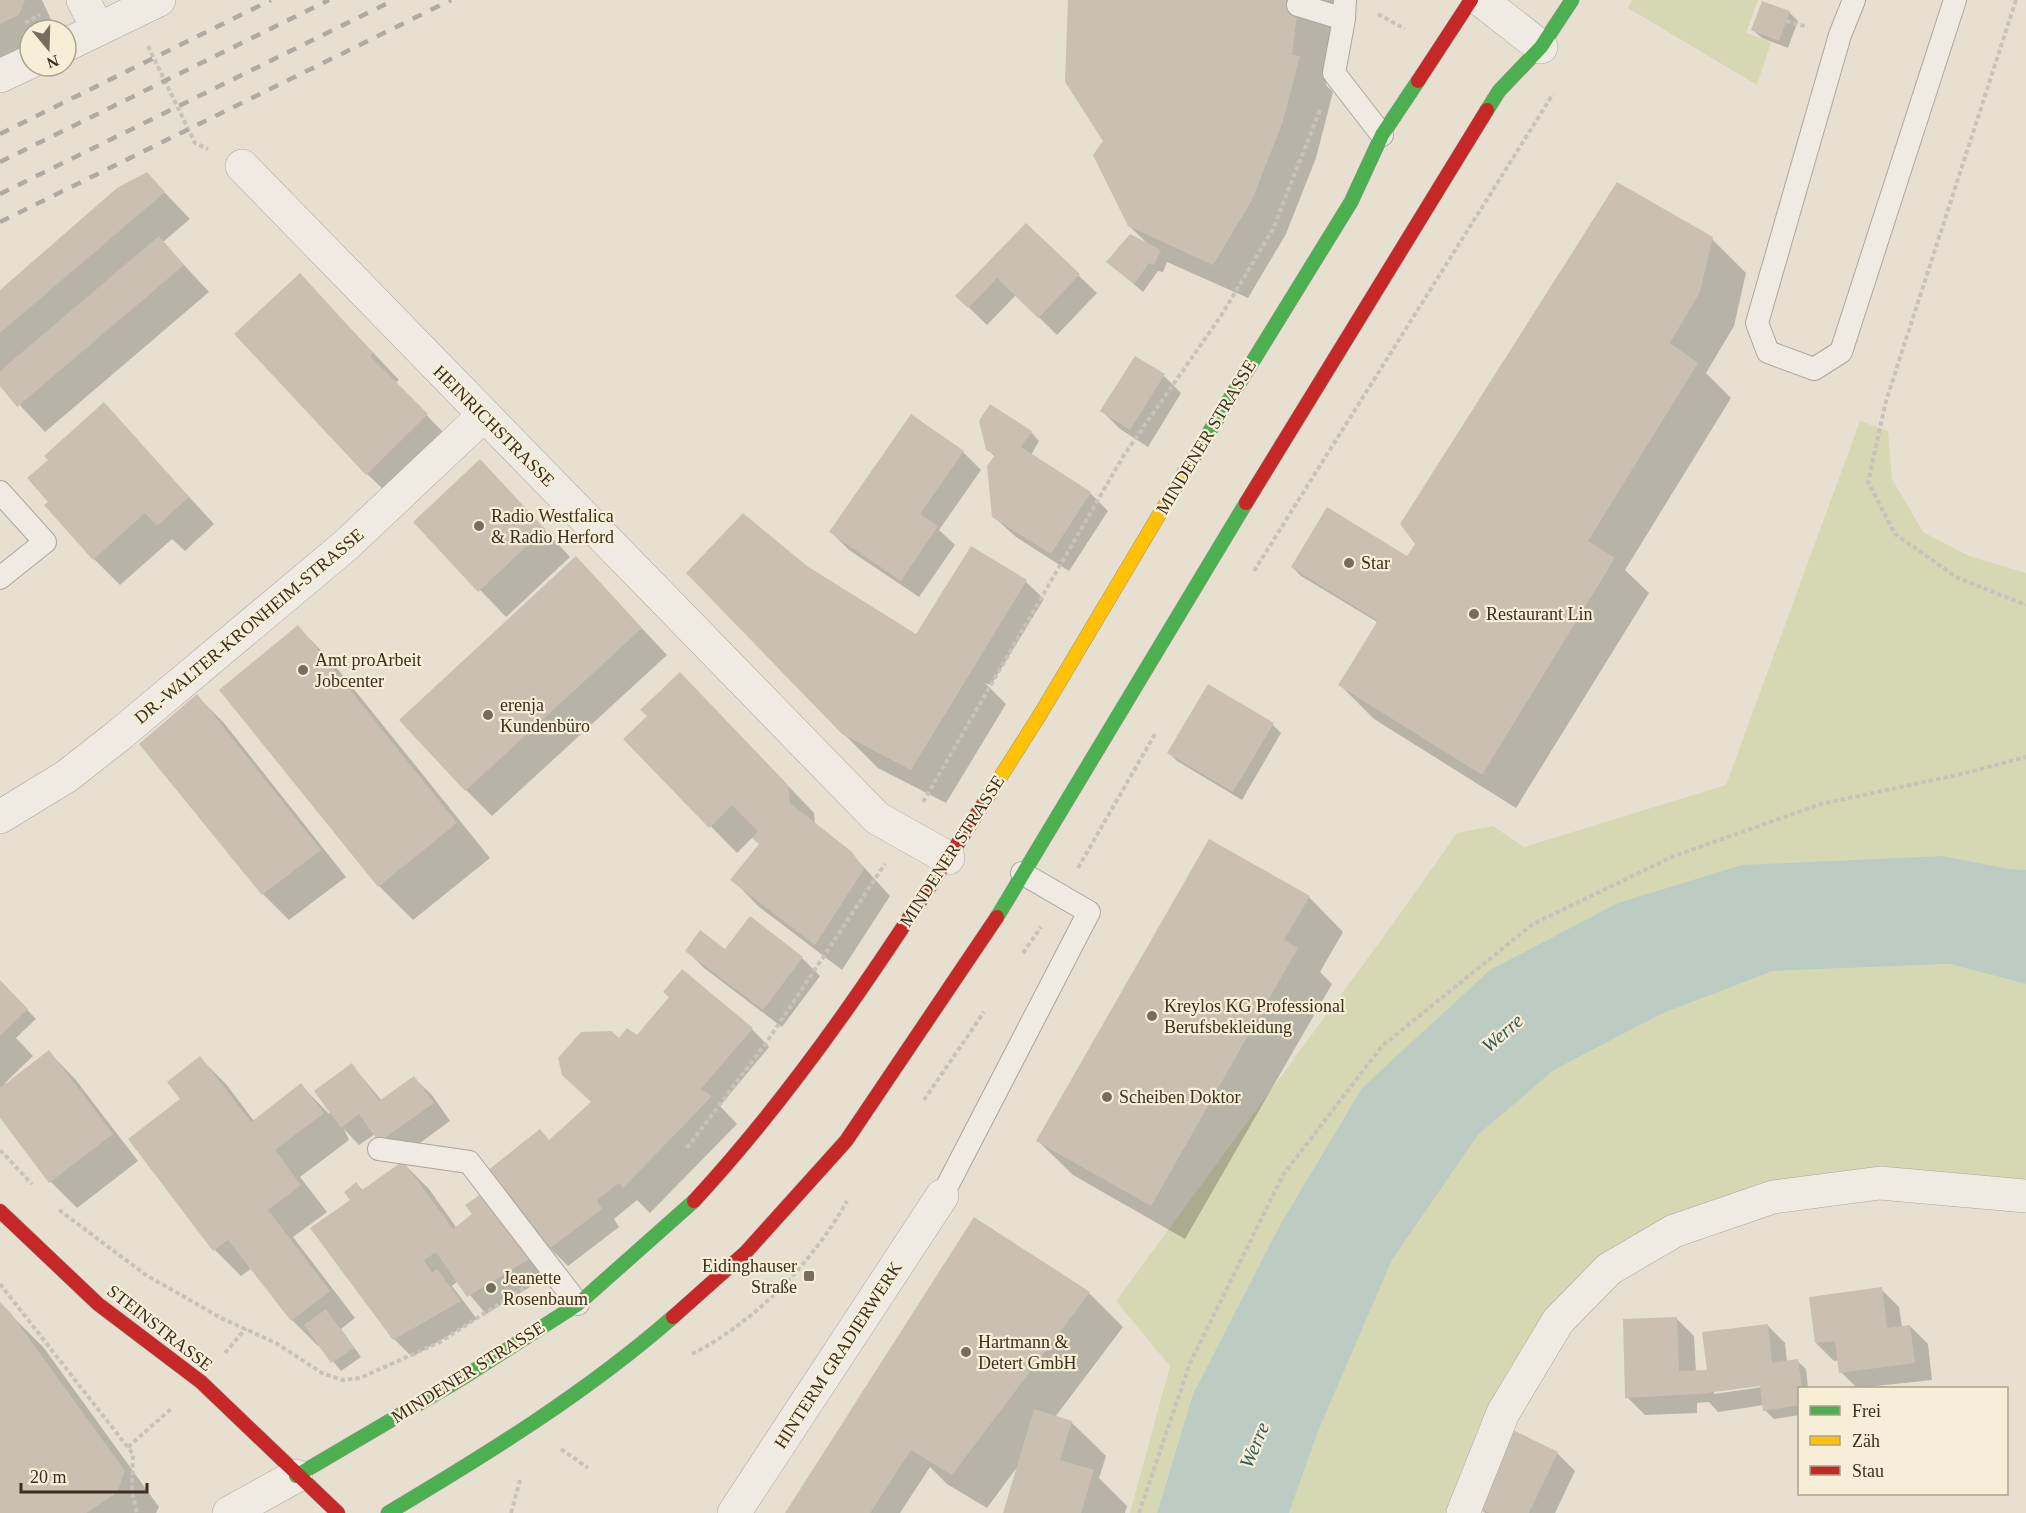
<svg xmlns="http://www.w3.org/2000/svg" width="2026" height="1513" font-family="Georgia,serif">
	<style>
		.green { fill: #d6d7b3 }
		.water { fill: #bcccc2 }
		.shadow { fill: #0003; fill-rule: evenodd }
		.building { fill: #cbbfb2 }
		.lines { fill: none; stroke-linecap: round; stroke-linejoin: round }
		.lane-casing { stroke: #ada599; stroke-width: 24 }
		.street-casing { stroke: #ada599; stroke-width: 34 }
		.fast-casing { stroke: #9c958a; stroke-width: 15 }
		.slow-casing { stroke: #9c958a; stroke-width: 15 }
		.jam-casing { stroke: #9c958a; stroke-width: 15 }
		.path { stroke: #c8c2b9; stroke-width: 4; stroke-dasharray: 4.5 3; stroke-linecap: butt }
		.lane { stroke: #efebe3; stroke-width: 22 }
		.street { stroke: #efebe3; stroke-width: 33 }
		.fast { stroke: #4caf50; stroke-width: 14 }
		.slow { stroke: #ffc107; stroke-width: 14 }
		.jam { stroke: #c62828; stroke-width: 14 }
		.rail { stroke: #afaaa2; stroke-width: 4.5; stroke-dasharray: 10 10; stroke-linecap: butt }
		.poi-dot { fill: #786c5e; stroke: #f7eed8; stroke-width: 2 }
		.labels { text-anchor: middle; stroke-width: 4.5; stroke-linejoin: round; paint-order: stroke }
		.street-label { font-size: 18px; fill: #3d2e20; stroke: #f7eed8 }
		.poi-label { font-size: 18px; fill: #3d2e20; stroke: #f7eed8; text-anchor: start }
		.water-label { font-size: 20px; font-style: italic; fill: #2f5d5a; stroke: #f7eed8 }
	</style>
	<rect width="100%" height="100%" fill="#e7e0d1"/>
	<path class="green" d="M 1632,0 L 1758,0 L 1746,33 L 1771,42 L 1757,85 L 1628,8 Z
		M 1860,421 L 1888,431 L 1892,479 L 1923,532 L 1969,556 L 2026,573 L 2026,873 L 1362,1088 L 1280,1225 L 1193,1394 L 1157,1513 L 1130,1513 L 1170,1366 L 1116,1301 L 1387,932 L 1457,833 L 1493,826 L 1524,847 L 1726,785 Z
		M 1950,964 L 2026,984 L 2026,1182 L 1773,1185 L 1552,1305 L 1507,1373 L 1460,1477 L 1450,1513 L 1289,1513 L 1319,1429 L 1392,1260 L 1478,1135 L 1554,1070 L 1661,1014 L 1773,971 Z"/>
	<path class="water" d="M 1942,856 L 2009,869 L 2026,870 L 2026,984 L 1950,964 L 1773,971 L 1661,1014 L 1554,1070 L 1478,1135 L 1392,1260 L 1319,1429 L 1289,1513 L 1157,1513 L 1193,1394 L 1280,1225 L 1362,1088 L 1490,970 L 1618,903 L 1742,865 Z"/>
	<path class="shadow" d="M 0,0 L 42,0 L 52,22 L 51,30 L 30,30 L 30,49 L 0,64 Z
		M 1069,0 L 1345,0 L 1336,3 L 1326,85 L 1333,92 L 1316,158 L 1286,234 L 1248,298 L 1167,262 L 1163,272 L 1158,271 L 1143,292 L 1108,262 L 1148,244 L 1129,226 Z
		M 1789,12 L 1798,21 L 1788,48 L 1762,38 L 1753,30 Z
		M 147,174 L 190,219 L 163,242 L 209,292 L 45,432 L 0,384 L 0,292 Z
		M 1026,225 L 1097,293 L 1057,335 L 1016,295 L 987,325 L 957,296 Z
		M 1712,239 L 1746,273 L 1734,326 L 1706,373 L 1731,398 L 1625,570 L 1649,593 L 1516,808 L 1374,719 L 1340,685 L 1377,622 L 1301,576 L 1292,567 L 1407,558 Z
		M 300,275 L 399,380 L 395,383 L 444,433 L 385,491 L 367,474 Z
		M 1164,376 L 1181,393 L 1148,447 L 1120,429 L 1102,411 Z
		M 104,404 L 214,524 L 185,551 L 172,539 L 120,585 L 94,559 L 50,502 Z
		M 1031,432 L 1039,441 L 1031,455 L 1090,493 L 1108,511 L 1069,571 L 1016,537 L 993,516 L 995,457 L 987,449 Z
		M 963,452 L 981,470 L 939,530 L 955,545 L 919,597 L 849,550 L 831,532 Z
		M 506,488 L 570,557 L 506,617 L 415,522 Z
		M 576,558 L 667,655 L 492,816 L 466,790 Z
		M 806,568 L 917,636 L 1026,582 L 1044,599 L 991,685 L 985,683 L 1006,704 L 946,803 L 878,768 L 843,733 Z
		M 298,627 L 332,662 L 490,858 L 413,920 L 379,886 Z
		M 197,696 L 224,723 L 346,877 L 289,920 L 263,894 Z
		M 706,700 L 814,813 L 815,825 L 851,853 L 890,896 L 842,970 L 758,906 L 732,879 L 761,844 L 753,837 L 737,853 L 625,739 Z
		M 1273,725 L 1281,733 L 1242,800 L 1177,761 L 1169,753 Z
		M 1309,897 L 1343,932 L 1320,972 L 1332,984 L 1185,1239 L 1073,1175 L 1038,1141 Z
		M 750,918 L 802,958 L 820,976 L 782,1027 L 704,968 L 687,951 L 725,951 Z
		M 0,981 L 36,1019 L 16,1038 L 33,1056 L 5,1083 L 7,1085 L 49,1052 L 75,1079 L 138,1161 L 77,1208 L 51,1182 L 0,1115 Z
		M 671,997 L 752,1029 L 769,1047 L 720,1106 L 737,1124 L 650,1213 L 637,1200 L 614,1219 L 619,1227 L 568,1266 L 550,1248 L 489,1172 L 550,1141 L 592,1102 L 619,1040 L 643,1043 Z
		M 200,1058 L 226,1084 L 254,1121 L 301,1085 L 329,1114 L 352,1065 L 382,1101 L 414,1078 L 432,1095 L 450,1121 L 398,1159 L 375,1134 L 359,1145 L 344,1129 L 349,1140 L 300,1177 L 327,1212 L 293,1237 L 355,1318 L 341,1329 L 361,1357 L 341,1371 L 320,1345 L 318,1346 L 292,1320 L 252,1268 L 241,1276 L 215,1250 L 182,1099 Z
		M 403,1163 L 429,1189 L 456,1227 L 474,1214 L 551,1274 L 486,1314 L 458,1281 L 452,1286 L 477,1319 L 412,1357 L 394,1339 L 352,1200 L 356,1184 L 364,1191 Z
		M 1881,1289 L 1899,1307 L 1902,1327 L 1910,1326 L 1928,1344 L 1932,1380 L 1857,1388 L 1841,1372 L 1839,1360 L 1834,1361 L 1816,1343 Z
		M 1089,1293 L 1123,1327 L 1055,1417 L 1071,1422 L 1106,1456 L 1099,1478 L 1127,1506 L 1125,1513 L 1004,1513 L 1018,1466 L 987,1508 L 947,1484 L 930,1467 L 900,1513 L 786,1513 Z
		M 0,1304 L 44,1348 L 159,1507 L 156,1513 L 0,1513 Z
		M 1676,1318 L 1694,1336 L 1696,1373 L 1709,1372 L 1767,1325 L 1785,1343 L 1787,1362 L 1797,1361 L 1806,1369 L 1808,1388 L 1800,1388 L 1800,1415 L 1774,1419 L 1765,1410 L 1764,1405 L 1718,1412 L 1709,1402 L 1697,1403 L 1697,1413 L 1645,1415 L 1627,1397 ZM 1782,1381 L 1783,1384 L 1714,1394 L 1714,1391 Z
		M 1557,1453 L 1575,1471 L 1555,1513 L 1485,1513 L 1478,1506 Z"/>
	<path class="building" d="M 0,0 L 25,0 L 19,15 L 0,24 Z
		M 1068,0 L 1299,0 L 1292,55 L 1300,56 L 1282,124 L 1252,200 L 1213,265 L 1128,226 L 1093,155 L 1103,141 L 1065,82 Z
		M 1762,1 L 1790,11 L 1779,41 L 1751,30 Z
		M 147,172 L 165,192 L 0,333 L 0,290 L 117,188 Z
		M 1617,182 L 1713,237 L 1700,292 L 1670,343 L 1698,363 L 1588,541 L 1615,558 L 1482,775 L 1338,685 L 1378,621 L 1291,567 L 1327,507 L 1407,556 L 1415,544 L 1400,524 Z
		M 1026,223 L 1080,274 L 1038,318 L 997,278 L 968,308 L 955,296 Z
		M 1130,234 L 1161,250 L 1154,265 L 1149,263 L 1134,284 L 1106,262 Z
		M 159,236 L 184,265 L 17,407 L 0,386 L 0,371 Z
		M 300,273 L 373,353 L 370,356 L 428,414 L 366,475 L 234,334 Z
		M 1135,356 L 1165,374 L 1130,430 L 1100,411 Z
		M 104,402 L 189,497 L 157,526 L 145,513 L 93,560 L 44,505 L 48,502 L 27,478 L 48,460 L 44,456 Z
		M 990,404 L 1032,431 L 1021,447 L 1091,492 L 1051,554 L 992,517 L 987,466 L 995,455 L 986,450 L 979,421 Z
		M 911,414 L 964,451 L 920,514 L 938,526 L 901,581 L 829,532 Z
		M 480,459 L 545,529 L 478,592 L 413,522 Z
		M 743,513 L 807,566 L 916,634 L 971,546 L 1027,580 L 911,770 L 842,734 L 686,573 Z
		M 576,556 L 642,628 L 465,791 L 399,720 Z
		M 298,625 L 457,823 L 378,887 L 219,690 Z
		M 680,672 L 788,785 L 790,803 L 852,852 L 864,869 L 815,945 L 730,880 L 759,844 L 752,838 L 758,831 L 732,805 L 709,828 L 623,739 L 647,716 L 640,710 Z
		M 1208,684 L 1274,723 L 1233,792 L 1167,753 Z
		M 197,694 L 321,850 L 262,895 L 139,744 Z
		M 1209,839 L 1310,896 L 1284,940 L 1298,948 L 1151,1206 L 1036,1141 Z
		M 750,916 L 803,957 L 763,1010 L 685,951 L 700,930 L 725,949 Z
		M 682,969 L 753,1028 L 701,1089 L 712,1096 L 623,1188 L 619,1183 L 597,1200 L 602,1209 L 549,1249 L 487,1171 L 540,1129 L 549,1140 L 591,1102 L 562,1075 L 558,1058 L 581,1032 L 611,1031 L 619,1038 L 627,1028 L 637,1035 L 669,997 L 663,992 Z
		M 0,980 L 28,1009 L 0,1036 Z
		M 49,1050 L 113,1134 L 49,1183 L 0,1118 L 0,1088 Z
		M 200,1056 L 251,1122 L 301,1083 L 324,1113 L 275,1150 L 301,1185 L 268,1210 L 330,1291 L 291,1321 L 228,1240 L 213,1251 L 128,1139 L 180,1099 L 167,1082 Z
		M 352,1063 L 379,1101 L 414,1076 L 434,1103 L 379,1142 L 359,1114 L 341,1128 L 314,1091 Z
		M 403,1161 L 453,1229 L 472,1214 L 465,1205 L 487,1190 L 534,1256 L 467,1297 L 436,1252 L 424,1260 L 432,1273 L 437,1269 L 461,1301 L 393,1340 L 310,1228 L 350,1200 L 344,1192 L 356,1182 L 362,1190 Z
		M 974,1217 L 1090,1292 L 952,1475 L 911,1450 L 870,1513 L 785,1513 Z
		M 1882,1287 L 1887,1328 L 1910,1325 L 1915,1363 L 1839,1373 L 1835,1341 L 1815,1343 L 1809,1297 Z
		M 0,1302 L 10,1312 L 125,1471 L 117,1493 L 86,1513 L 0,1513 Z
		M 326,1309 L 354,1348 L 331,1363 L 304,1325 Z
		M 1677,1317 L 1679,1371 L 1707,1370 L 1702,1332 L 1768,1324 L 1772,1363 L 1798,1359 L 1802,1388 L 1800,1388 L 1800,1405 L 1763,1411 L 1760,1386 L 1699,1394 L 1625,1398 L 1623,1319 Z
		M 1034,1409 L 1072,1421 L 1060,1460 L 1094,1470 L 1081,1513 L 1003,1513 Z
		M 1513,1430 L 1558,1452 L 1529,1513 L 1490,1513 L 1476,1507 Z"/>
	<g class="lines">
		<g class="lane-casing">
			<path id="lane" d="M 1345,0 L 1344,19 L 1334,73 L 1382,135
				M 1854,0 L 1840,35 L 1757,323 L 1768,352 L 1814,369 L 1841,352 L 1955,0
				M 1298,5 L 1344,19
				M 0,492 L 45,542 L 0,578
				M 379,1149 L 469,1162 L 578,1304
				M 942,1196 L 1089,912 L 1022,873"/>
		</g>
		<g class="street-casing">
			<path id="street" d="M 83,0 L 98,29
				M 1481,0 L 1541,47
				M 66,45 L 159,0
				M 0,76 L 30,62
				M 242,166 L 877,818 L 948,858
				M 0,817 L 67,776 L 118,736 L 345,546 L 483,416
				M 229,1513 L 296,1476
				M 734,1513 L 942,1196
				M 1463,1513 L 1503,1413 L 1558,1321 L 1609,1269 L 1674,1231 L 1773,1197 L 1880,1183 L 2026,1196"/>
		</g>
		<g class="fast-casing">
			<path id="fast" d="M 1487,110 L 1499,91 L 1541,47 L 1572,0
				M 1184,473 L 1351,202 L 1382,135 L 1418,81
				M 997,917 L 1246,503
				M 296,1476 L 461,1379 L 578,1304 L 694,1201
				M 388,1513 C 487,1454 586,1393 673,1317"/>
		</g>
		<g class="slow-casing">
			<path id="slow" d="M 984,803 L 1041,713 L 1184,473"/>
		</g>
		<g class="jam-casing">
			<path id="jam" d="M 1418,81 L 1471,0
				M 1246,503 L 1487,110
				M 694,1201 C 806,1080 895,941 984,803
				M 0,1211 L 98,1304 L 201,1382 L 338,1513
				M 673,1317 L 746,1252 L 846,1141 L 997,917"/>
		</g>
		<path class="path" d="M 2016,0 L 1886,401 L 1868,482 L 1895,534 L 1956,577 L 2026,605
			M 1378,14 L 1405,29
			M 1786,21 L 1808,27
			M 25,23 L 40,15
			M 148,46 L 195,143 L 208,149
			M 1254,571 L 1553,94
			M 923,802 L 1124,455 L 1221,316 L 1273,229 L 1320,110
			M 1078,868 L 1155,734
			M 1023,953 L 1041,927
			M 924,1100 L 984,1012
			M 687,1148 L 766,1043 L 885,864
			M 0,1150 L 32,1184
			M 59,1210 L 146,1275 L 221,1318 L 276,1343 L 322,1373 L 342,1380 L 360,1378 L 440,1342 L 525,1287
			M 0,1284 L 133,1454 L 132,1491 L 137,1513
			M 225,1353 L 246,1328
			M 692,1354 C 753,1324 814,1261 847,1201
			M 128,1447 L 172,1408
			M 561,1449 L 588,1468
			M 511,1513 L 520,1480
			M 1139,1513 L 1190,1363 L 1283,1175 L 1382,1046 L 1533,924 L 1674,856 L 1821,804 L 1966,773 L 2026,757"/>
		<use href="#lane" class="lane"/>
		<use href="#street" class="street"/>
		<use href="#fast" class="fast"/>
		<use href="#slow" class="slow"/>
		<use href="#jam" class="jam"/>
		<path class="rail" d="M 0,134 L 271,0
			M 0,162 L 329,0
			M 0,194 L 394,0
			M 0,222 L 451,0"/>
	</g>
	<g class="poi-dot">
		<circle cx="479" cy="526" r="6"/>
		<circle cx="1349" cy="563" r="6"/>
		<circle cx="1474" cy="614" r="6"/>
		<circle cx="303" cy="670" r="6"/>
		<circle cx="488" cy="715" r="6"/>
		<circle cx="1152" cy="1016" r="6"/>
		<circle cx="1107" cy="1097" r="6"/>
		<rect x="803" y="1270" width="12" height="12" rx="3"/>
		<circle cx="491" cy="1288" r="6"/>
		<circle cx="966" cy="1352" r="6"/>
	</g>
	<g class="labels">
		<g class="street-label">
			<text transform="translate(494 426) rotate(45)" y="6">HEINRICHSTRASSE</text>
			<text transform="translate(1206 437) rotate(-59)" y="6">MINDENER STRASSE</text>
			<text transform="translate(249 626) rotate(-40)" y="6">DR.-WALTER-KRONHEIM-STRASSE</text>
			<text transform="translate(952 851) rotate(-57)" y="6">MINDENER STRASSE</text>
			<text transform="translate(160 1328) rotate(38)" y="6">STEINSTRASSE</text>
			<text transform="translate(838 1355) rotate(-57)" y="6">HINTERM GRADIERWERK</text>
			<text transform="translate(468 1372) rotate(-32)" y="6">MINDENER STRASSE</text>
		</g>
		<g class="poi-label">
			<text x="491" y="522">Radio Westfalica<tspan x="491" dy="21">&amp; Radio Herford</tspan></text>
			<text x="1361" y="569">Star</text>
			<text x="1486" y="620">Restaurant Lin</text>
			<text x="315" y="666">Amt proArbeit<tspan x="315" dy="21">Jobcenter</tspan></text>
			<text x="500" y="711">erenja<tspan x="500" dy="21">Kundenbüro</tspan></text>
			<text x="1164" y="1012">Kreylos KG Professional<tspan x="1164" dy="21">Berufsbekleidung</tspan></text>
			<text x="1119" y="1103">Scheiben Doktor</text>
			<text x="797" y="1272" text-anchor="end">Eidinghauser<tspan x="797" dy="21">Straße</tspan></text>
			<text x="503" y="1284">Jeanette<tspan x="503" dy="21">Rosenbaum</tspan></text>
			<text x="978" y="1348">Hartmann &amp;<tspan x="978" dy="21">Detert GmbH</tspan></text>
		</g>
		<g class="water-label">
			<text transform="translate(1502 1033) rotate(-41)" y="7">Werre</text>
			<text transform="translate(1254 1445) rotate(-67)" y="7">Werre</text>
		</g>
	</g>
	<rect x="1798" y="1387" width="210" height="108" fill="#f7eed8" stroke="#ada18e" stroke-width="1.5"/>
	<rect x="1810" y="1406" width="30" height="9" fill="#4caf50" stroke="#ada18e" stroke-width="1.5"/>
	<text x="1852" y="1417" font-size="18" fill="#3d2e20">Frei</text>
	<rect x="1810" y="1436" width="30" height="9" fill="#ffc107" stroke="#ada18e" stroke-width="1.5"/>
	<text x="1852" y="1447" font-size="18" fill="#3d2e20">Zäh</text>
	<rect x="1810" y="1466" width="30" height="9" fill="#c62828" stroke="#ada18e" stroke-width="1.5"/>
	<text x="1852" y="1477" font-size="18" fill="#3d2e20">Stau</text>
	<g transform="translate(48 48) rotate(161)"><circle r="28" fill="#f7eed8" stroke="#ada18e" stroke-width="1.5"/>
	<path d="M0-4.5L10 22L0 15L-10 22Z" fill="#786c5e"/>
	<text y="-9" font-size="16" font-weight="bold" text-anchor="middle" fill="#3d2e20">N</text>
	</g>
	<path d="M21 1483v9h126v-9" fill="none" stroke="#3d2e20" stroke-width="3"/>
	<text x="30" y="1483" font-size="18" fill="#3d2e20" stroke="#f7eed8" stroke-width="4.5" paint-order="stroke">20 m</text>
</svg>
